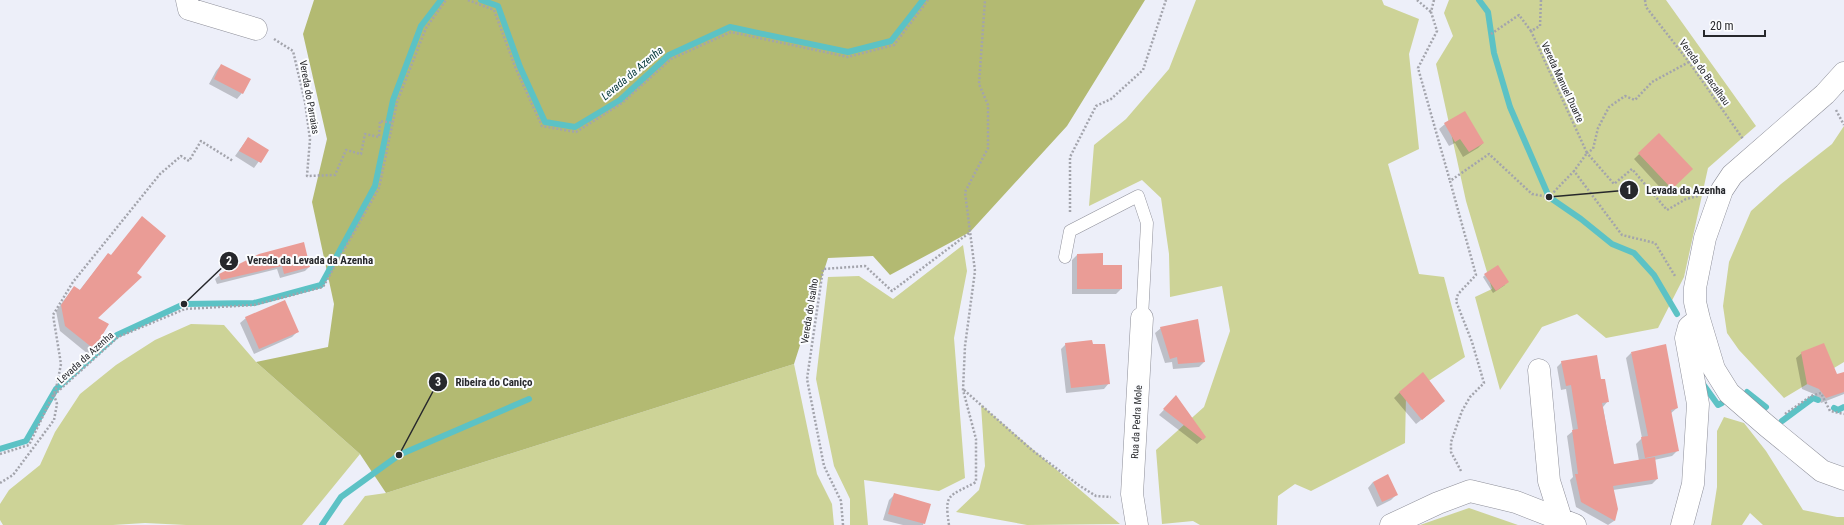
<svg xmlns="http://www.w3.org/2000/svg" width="1844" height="525" font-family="'Roboto Condensed',sans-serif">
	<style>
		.green { fill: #cdd397 }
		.forest { fill: #b3ba72 }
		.shadow { fill: #0003 }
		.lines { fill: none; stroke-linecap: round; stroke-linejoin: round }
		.stream { stroke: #5cc2c5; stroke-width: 6 }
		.building { fill: #ea9c96 }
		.lane-casing { stroke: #8e8f99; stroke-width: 13 }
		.street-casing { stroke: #8e8f99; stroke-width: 23 }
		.path { stroke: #a3a4ac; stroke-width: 2.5; stroke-dasharray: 2 2; stroke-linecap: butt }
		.lane { stroke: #fff; stroke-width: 12 }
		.street { stroke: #fff; stroke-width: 22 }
		.labels { text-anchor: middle; stroke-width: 4; stroke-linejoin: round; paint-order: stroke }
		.street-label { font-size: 10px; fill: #27282c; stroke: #fcfdff }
		.water-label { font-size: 11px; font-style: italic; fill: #013436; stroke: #fcfdff }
		.leader { fill: none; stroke: #27282c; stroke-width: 1.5 }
		.callout-dot { fill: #27282c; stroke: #fcfdff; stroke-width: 1.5 }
		.mark-label { font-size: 12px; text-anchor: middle; font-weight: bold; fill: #fff }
		.callout-label { font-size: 11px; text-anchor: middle; font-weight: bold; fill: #27282c; stroke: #fcfdff; stroke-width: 4; stroke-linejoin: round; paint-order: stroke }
	</style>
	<rect width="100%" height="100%" fill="#edeff9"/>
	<path class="green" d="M 1196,0 L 1382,0 L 1384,5 L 1419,19 L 1409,54 L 1419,149 L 1388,164 L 1419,274 L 1444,277 L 1465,357 L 1406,396 L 1405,443 L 1311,491 L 1295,484 L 1278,496 L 1277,525 L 1200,525 L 1193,521 L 1162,524 L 1156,450 L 1204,407 L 1230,331 L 1222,286 L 1170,297 L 1169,254 L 1161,198 L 1142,180 L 1089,206 L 1094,145 L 1126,119 L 1169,69 Z
		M 1449,0 L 1666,0 L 1756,126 L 1708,168 L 1684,277 L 1658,328 L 1606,338 L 1577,314 L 1542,327 L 1500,390 L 1475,297 L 1492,289 L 1466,201 L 1436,64 L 1453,36 L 1444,13 Z
		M 1844,126 L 1844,362 L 1784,398 L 1739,350 L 1727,333 L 1723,306 L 1729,262 L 1751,211 L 1781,184 L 1832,144 Z
		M 963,245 L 967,271 L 954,338 L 965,478 L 939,491 L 864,480 L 868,525 L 850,525 L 850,499 L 834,466 L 816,379 L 828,277 L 859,276 L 893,299 Z
		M 191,324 L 224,325 L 256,362 L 360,454 L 302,525 L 186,525 L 145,523 L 113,525 L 3,525 L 0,520 L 0,504 L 9,490 L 40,465 L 55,432 L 80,394 L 116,365 L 155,340 Z
		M 794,364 L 817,474 L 832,504 L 834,525 L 343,525 L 365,496 L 386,493 Z
		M 981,405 L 1120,524 L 1027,525 L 956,512 L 979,490 L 985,466 Z
		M 1724,417 L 1744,423 L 1766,451 L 1803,510 L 1837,517 L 1844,517 L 1844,525 L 1763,525 L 1750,513 L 1742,525 L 1711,525 L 1717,487 L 1717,431 Z
		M 1469,508 L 1518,525 L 1420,525 Z"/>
	<path class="forest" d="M 314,0 L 1145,0 L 1067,126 L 970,232 L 890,275 L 873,256 L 828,258 L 794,364 L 386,493 L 360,454 L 256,362 L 328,347 L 334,304 L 312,202 L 327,139 L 303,34 Z"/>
	<path class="shadow" d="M 221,65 L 242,93 L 237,99 L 209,84 L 216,71 Z
		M 1445,124 L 1483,143 L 1478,148 L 1463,157 L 1455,143 L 1449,146 L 1439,129 Z
		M 1659,135 L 1691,169 L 1666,194 L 1634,159 Z
		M 248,138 L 267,150 L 254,168 L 235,156 Z
		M 108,254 L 96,318 L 108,324 L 93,348 L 88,354 L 60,331 L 56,311 L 74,287 L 79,291 Z
		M 259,255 L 309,267 L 305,271 L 280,278 L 277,269 L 217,284 L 215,279 L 220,275 Z
		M 1077,255 L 1102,266 L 1121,289 L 1116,294 L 1072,294 L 1072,260 Z
		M 1485,275 L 1505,285 L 1493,293 L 1483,277 Z
		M 246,318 L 297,332 L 292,337 L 254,354 L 240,323 Z
		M 1161,328 L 1204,362 L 1199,367 L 1173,369 L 1172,362 L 1165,363 L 1155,333 Z
		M 1066,344 L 1109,383 L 1104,389 L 1066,393 L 1061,349 Z
		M 1631,353 L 1677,408 L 1670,414 L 1677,451 L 1672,456 L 1654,460 L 1657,479 L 1652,484 L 1613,490 L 1617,509 L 1614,521 L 1608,525 L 1576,507 L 1570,480 L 1573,477 L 1567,436 L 1573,431 L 1566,389 L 1561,390 L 1557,367 L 1562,362 L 1600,380 L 1608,401 L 1603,407 L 1613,465 L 1639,461 L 1636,444 L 1642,438 L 1626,358 Z
		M 1802,353 L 1837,375 L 1844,373 L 1844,394 L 1821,403 L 1814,394 L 1802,389 L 1796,358 Z
		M 1400,392 L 1439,406 L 1416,424 L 1394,398 Z
		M 1176,397 L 1205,437 L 1197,444 L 1159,415 Z
		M 1373,482 L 1396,495 L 1391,500 L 1377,507 L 1368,488 Z
		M 894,495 L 929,504 L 923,525 L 903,525 L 883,520 L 889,500 Z"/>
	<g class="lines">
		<path class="stream" d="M 481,0 L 498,6 L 520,67 L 545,122 L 575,127 L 620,100 L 669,55 L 730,27 L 848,52 L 891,41 L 923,0
			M 1479,0 L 1488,12 L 1494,53 L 1510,107 L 1549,197 L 1581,219 L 1612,244 L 1634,253 L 1654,275 L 1677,314
			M 1703,384 L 1718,405 L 1722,403
			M 1747,392 L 1766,407
			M 1834,408 L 1838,410 L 1844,407
			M 1782,421 L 1813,398 L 1818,400
			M 0,449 L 26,441 L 56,389 L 117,335 L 184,304 L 254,303 L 321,285 L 375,186 L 393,100 L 421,26 L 441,0
			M 322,525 L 341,497 L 399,455 L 529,399"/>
	</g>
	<path class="building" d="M 221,64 L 251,79 L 243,94 L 214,79 Z
		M 1465,111 L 1484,143 L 1469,152 L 1460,139 L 1455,142 L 1444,123 Z
		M 1659,133 L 1693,169 L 1672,189 L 1638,153 Z
		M 248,137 L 269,150 L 261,163 L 239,151 Z
		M 142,216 L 166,236 L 137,273 L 142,277 L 98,318 L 109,324 L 94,349 L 65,326 L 61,305 L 74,286 L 80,290 L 108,253 L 111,255 Z
		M 304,242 L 310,267 L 284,274 L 282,266 L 221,280 L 219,274 L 259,254 Z
		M 1103,253 L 1103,265 L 1122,265 L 1122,289 L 1077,289 L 1077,254 Z
		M 1498,265 L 1509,282 L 1496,291 L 1484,274 Z
		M 285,300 L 299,332 L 259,349 L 245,317 Z
		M 1198,319 L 1205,362 L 1178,364 L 1177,357 L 1170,359 L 1160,327 Z
		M 1092,340 L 1093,344 L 1105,344 L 1110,384 L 1071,388 L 1065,343 Z
		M 1824,343 L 1837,374 L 1844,372 L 1844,392 L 1826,398 L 1819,389 L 1807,384 L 1801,352 Z
		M 1666,344 L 1678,408 L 1671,410 L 1679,451 L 1645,458 L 1641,437 L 1648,436 L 1631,352 Z
		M 1597,355 L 1601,379 L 1605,379 L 1609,402 L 1602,403 L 1614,464 L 1655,457 L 1658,479 L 1613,486 L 1618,509 L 1615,521 L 1581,502 L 1575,474 L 1578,474 L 1572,430 L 1578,429 L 1571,385 L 1566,386 L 1561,361 Z
		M 1423,372 L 1445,401 L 1422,420 L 1399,392 Z
		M 1176,395 L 1206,437 L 1203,440 L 1163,409 Z
		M 1388,474 L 1398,495 L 1382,502 L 1373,482 Z
		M 894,493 L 931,504 L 925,524 L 888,514 Z"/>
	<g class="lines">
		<g class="lane-casing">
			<path id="lane" d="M 1065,257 L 1070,231 L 1138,196 L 1147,223 L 1142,318"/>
		</g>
		<g class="street-casing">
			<path id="street" d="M 187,0 L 189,9 L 256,29
				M 1844,73 L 1825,94 L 1732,175 L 1722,190 L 1705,238 L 1695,288 L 1695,302 L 1699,319 L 1714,369 L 1729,393 L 1767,426 L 1822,471 L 1844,479
				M 1539,370 L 1549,481 L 1561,519
				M 1137,525 L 1132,494 L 1142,318
				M 1391,525 L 1438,503 L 1470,491 L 1516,502 L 1575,525
				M 1682,525 L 1693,484 L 1698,404 L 1686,338 L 1689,327 L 1699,319"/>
		</g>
		<path class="path" d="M 468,0 L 494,10 L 516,69 L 542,126 L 576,132 L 622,103 L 671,59 L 731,32 L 848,57 L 894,45 L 928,0
			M 1417,0 L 1431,12
			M 1434,0 L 1431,12 L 1437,31 L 1418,68 L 1450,181
			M 1541,0 L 1540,26 L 1531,31 L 1587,153 L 1574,171
			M 1645,0 L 1646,7 L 1689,62 L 1743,139
			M 1491,34 L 1519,15 L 1531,31
			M 274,39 L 293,51 L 305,102 L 310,139 L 307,176 L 335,175 L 346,150 L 361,154 L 365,134 L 379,137 L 380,121 L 393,123
			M 1689,62 L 1652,82 L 1635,100 L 1625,96 L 1609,107 L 1598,128 L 1593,149 L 1587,153 L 1614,184 L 1632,169 L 1667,210 L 1686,199 L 1698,196
			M 1836,110 L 1844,125
			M 1070,212 L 1070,157 L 1096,106 L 1111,99 L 1143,70 L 1166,0
			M 964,390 L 1032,450 L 1080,486 L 1096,496 L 1111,497
			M 54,395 L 118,337 L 185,309 L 254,305 L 323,287 L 379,188 L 397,102 L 426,28 L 446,0
			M 1785,414 L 1811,396 L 1821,393 L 1830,411 L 1844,414
			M 0,454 L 29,445 L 56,389 L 61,364 L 53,315 L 73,282 L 160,174 L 181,156 L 189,161 L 201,141 L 233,161
			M 1461,471 L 1451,452 L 1451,442 L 1462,411 L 1470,397 L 1484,383 L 1472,342 L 1456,301 L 1458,294 L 1476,275 L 1450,181 L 1489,154 L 1532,194 L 1549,197 L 1574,171 L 1622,235 L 1655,243 L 1675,276
			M 0,483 L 13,475 L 54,420 L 57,404 L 54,395
			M 843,525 L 841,501 L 824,466 L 807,379 L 823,269 L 865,266 L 892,291 L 969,233
			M 949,525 C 944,492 949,497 976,482 L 976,439 L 963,390 L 965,346 L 975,271 L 965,192 L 988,148 L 988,105 L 979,84 L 985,0"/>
		<use href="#lane" class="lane"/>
		<use href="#street" class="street"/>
	</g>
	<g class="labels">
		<g class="street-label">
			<text transform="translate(1705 72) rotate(54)" y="4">Vereda do Bacalhau</text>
			<text transform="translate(1563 82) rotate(65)" y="4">Vereda Manuel Duarte</text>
			<text transform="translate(310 97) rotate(80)" y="4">Vereda do Parraias</text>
			<text transform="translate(809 311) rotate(-81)" y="4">Vereda do Isalho</text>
			<text transform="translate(85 357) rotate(-42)" y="4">Levada da Azenha</text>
			<text transform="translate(1136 422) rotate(-87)" y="4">Rua da Pedra Mole</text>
		</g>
		<g class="water-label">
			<text transform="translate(632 73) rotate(-40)" y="4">Levada da Azenha</text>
		</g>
	</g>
	<path class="leader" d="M1549 197L1629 190M184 304L229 261M399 455L438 382"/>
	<g class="callout-dot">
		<circle cx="1549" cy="197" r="4"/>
		<circle cx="184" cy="304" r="4"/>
		<circle cx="399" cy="455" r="4"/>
		<circle cx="1629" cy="190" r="10"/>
		<circle cx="229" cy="261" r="10"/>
		<circle cx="438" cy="382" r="10"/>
	</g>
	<g class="mark-label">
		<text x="1629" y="194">1</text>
		<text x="229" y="265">2</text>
		<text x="438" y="386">3</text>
	</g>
	<g class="callout-label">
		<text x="1686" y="194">Levada da Azenha</text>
		<text x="310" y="264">Vereda da Levada da Azenha</text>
		<text x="494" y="386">Ribeira do Caniço</text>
	</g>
	<path d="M1704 30v6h61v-6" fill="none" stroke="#27282c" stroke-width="2"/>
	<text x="1710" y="30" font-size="12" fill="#27282c" stroke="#fcfdff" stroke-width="3" paint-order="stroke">20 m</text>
</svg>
